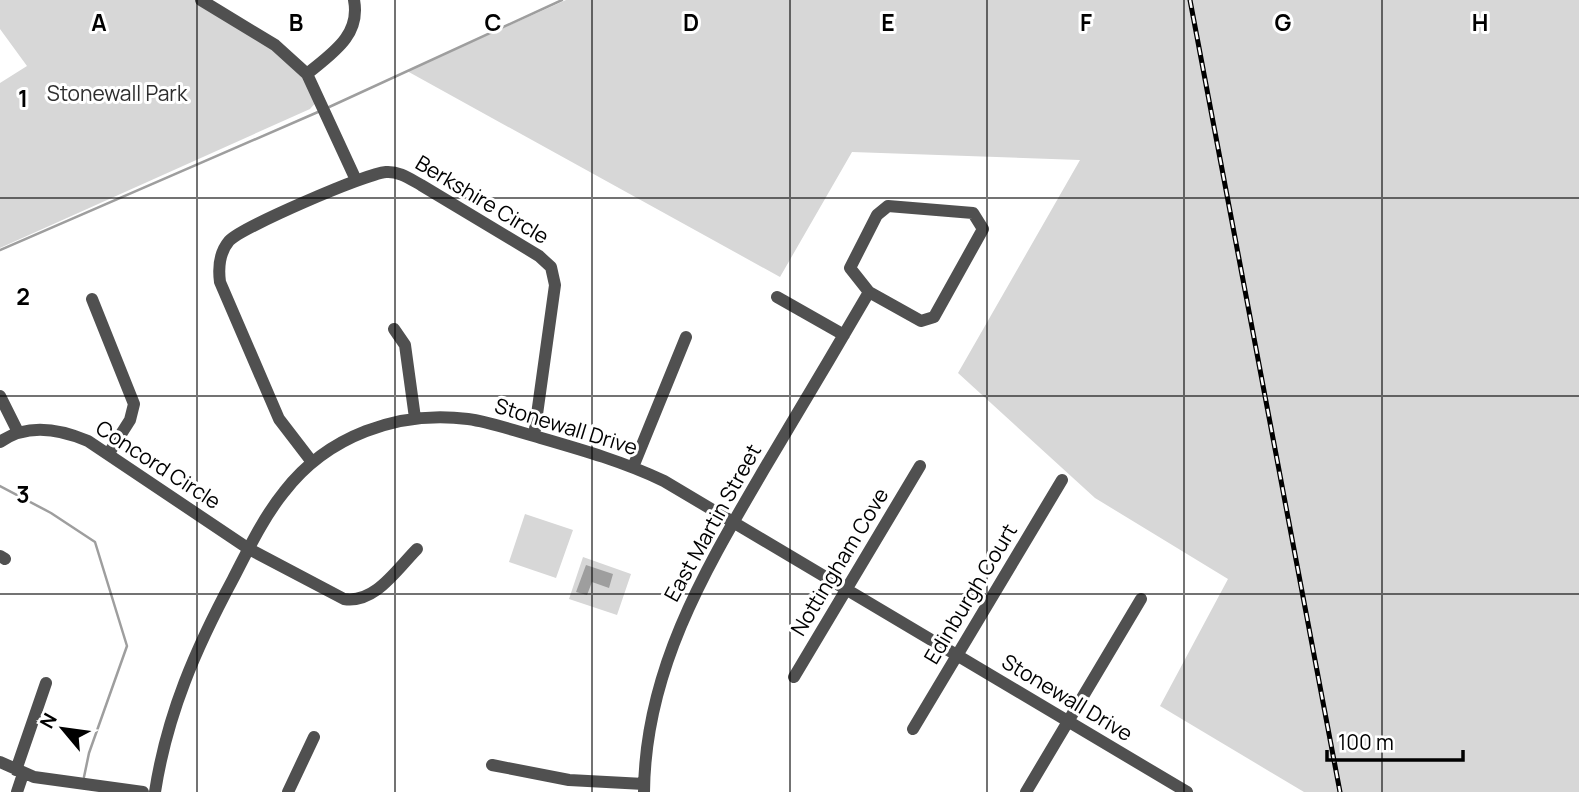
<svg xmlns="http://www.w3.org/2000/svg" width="1579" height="792" font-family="Manrope,sans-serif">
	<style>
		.green { fill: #d7d7d7 }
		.water { fill: #9e9e9e }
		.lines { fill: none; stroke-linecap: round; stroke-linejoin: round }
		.stream { stroke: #9e9e9e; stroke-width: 2.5 }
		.minor { stroke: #505050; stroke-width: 12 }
		.rail-casing { stroke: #000; stroke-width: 5 }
		.rail { stroke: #fff; stroke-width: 2.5; stroke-dasharray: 8; stroke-linecap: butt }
		.grid { fill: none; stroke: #000; stroke-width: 2; stroke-opacity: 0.55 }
		.labels { text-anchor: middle; stroke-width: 6; stroke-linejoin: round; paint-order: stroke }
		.park-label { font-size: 21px; fill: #2e2e2e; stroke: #fff }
		.street-label { font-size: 21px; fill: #000; stroke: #fff }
		.grid-label { font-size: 23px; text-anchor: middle; font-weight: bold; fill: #000; stroke: #fff; stroke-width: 6; stroke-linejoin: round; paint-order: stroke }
	</style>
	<rect width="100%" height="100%" fill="#fff"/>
	<path class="green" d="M 0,0 L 201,0 L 290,57 L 319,99 L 310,109 L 0,248 L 0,83 L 27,66 L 0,29 Z
		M 566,0 L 1579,0 L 1579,792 L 1304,792 L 1160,706 L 1228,579 L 1095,498 L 958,373 L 1080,160 L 852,152 L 780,277 L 407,71 Z
		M 525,514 L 573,530 L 556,578 L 509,562 Z
		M 583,557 L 631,574 L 617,615 L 569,599 Z"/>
	<path class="water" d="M 586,565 L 613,574 L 609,588 L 592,582 L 587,595 L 576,592 Z"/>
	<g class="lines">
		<path class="stream" d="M 327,108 L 562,0
			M 0,250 L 318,112
			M 0,486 L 51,513 L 95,542 L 127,646 L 89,753 L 84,777"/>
		<path class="minor" d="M 201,0 L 275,45 L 307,74 L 356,180
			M 307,74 C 331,54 361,36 354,0
			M 888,206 L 973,213 L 983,229 L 934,317 L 921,321 L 869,292 L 850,268 L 877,215 Z
			M 777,297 L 844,335
			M 92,299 L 134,404 L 130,420 L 109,453
			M 394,329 L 405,345 L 415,418
			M 0,396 L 18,432
			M 0,442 C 27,423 60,429 88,441 L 249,549 L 344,599 C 375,604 397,569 417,549
			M 312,462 L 279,419 L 220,282 C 218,267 219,253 229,241 C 242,227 365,174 386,172 C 399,171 410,179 421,185 L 539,256 L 551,267 L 555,285 L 534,436
			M 633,467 L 686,337
			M 0,556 L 5,559
			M 794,677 L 920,466
			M 913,729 L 1062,480
			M 0,762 L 34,777 L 143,792
			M 492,765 L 569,780 L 644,784
			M 16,770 L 46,683
			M 17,792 L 23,774
			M 155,792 C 167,714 196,648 233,579 C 248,550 263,518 284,492 C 327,436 398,410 468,419 C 490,422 512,430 534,436 C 579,449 622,461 664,481 L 1187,792
			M 288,792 L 314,737
			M 644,792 C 645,671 704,572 763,471 C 799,411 834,352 869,292
			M 1026,792 L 1141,599"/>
		<g class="rail-casing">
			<path id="rail" d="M 1190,0 L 1340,792"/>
		</g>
		<use href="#rail" class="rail"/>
	</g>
	<path class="grid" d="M 197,0 L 197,792M 395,0 L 395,792M 592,0 L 592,792M 790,0 L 790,792M 987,0 L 987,792M 1184,0 L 1184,792M 1382,0 L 1382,792M 0,198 L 1579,198M 0,396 L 1579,396M 0,594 L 1579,594"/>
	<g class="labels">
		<g class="park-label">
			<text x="117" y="101">Stonewall Park</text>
		</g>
		<g class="street-label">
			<text transform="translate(482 200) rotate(31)" y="7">Berkshire Circle</text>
			<text transform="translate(566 427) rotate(17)" y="7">Stonewall Drive</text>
			<text transform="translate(158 465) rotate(33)" y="7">Concord Circle</text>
			<text transform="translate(713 523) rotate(-61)" y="7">East Martin Street</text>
			<text transform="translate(840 562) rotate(-59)" y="7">Nottingham Cove</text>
			<text transform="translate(971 594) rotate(-59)" y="7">Edinburgh Court</text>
			<text transform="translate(1067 698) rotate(31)" y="7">Stonewall Drive</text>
		</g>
	</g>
	<g class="grid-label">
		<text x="99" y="31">A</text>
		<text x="296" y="31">B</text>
		<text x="493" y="31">C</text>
		<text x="691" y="31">D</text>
		<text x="888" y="31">E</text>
		<text x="1086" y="31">F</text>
		<text x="1283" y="31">G</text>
		<text x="1480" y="31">H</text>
		<text x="23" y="107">1</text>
		<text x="23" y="305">2</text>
		<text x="23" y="503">3</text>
	</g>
	<g transform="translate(63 729) rotate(299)" stroke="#ffffff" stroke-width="5" paint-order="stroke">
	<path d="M0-5L12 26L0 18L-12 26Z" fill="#000000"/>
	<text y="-10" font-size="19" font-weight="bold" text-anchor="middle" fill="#000000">N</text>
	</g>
	<path d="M1327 750v10h136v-10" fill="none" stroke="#000000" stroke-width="3.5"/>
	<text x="1338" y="750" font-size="21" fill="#000000" stroke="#ffffff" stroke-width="5" paint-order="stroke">100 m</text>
</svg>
